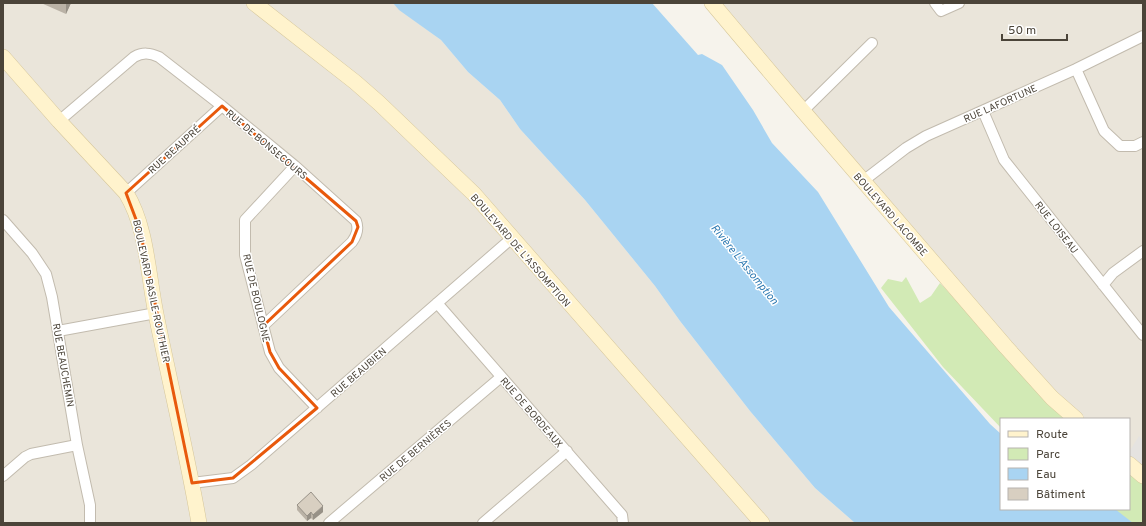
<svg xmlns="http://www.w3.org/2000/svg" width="1146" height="526" font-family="Overpass,sans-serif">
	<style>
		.residential { fill: #eae5da }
		.green { fill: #d2eab5 }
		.parking { fill: #e5e3e0 }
		.water { fill: #a9d4f2 }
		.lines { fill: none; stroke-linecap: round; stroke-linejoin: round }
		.street-casing { stroke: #c2bbae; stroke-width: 12 }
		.secondary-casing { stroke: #d6c79b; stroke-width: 16 }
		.street { stroke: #fff; stroke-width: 10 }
		.secondary { stroke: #fff3cd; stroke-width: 15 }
		.wall { fill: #bab2a6 }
		.shaded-wall { fill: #979187 }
		.building { fill: #d8cfc1; stroke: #979187 }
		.marked { fill: none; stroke: #e8590c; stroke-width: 3; stroke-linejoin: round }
		.labels { text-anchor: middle; stroke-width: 3; stroke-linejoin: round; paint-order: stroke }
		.street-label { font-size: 10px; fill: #4b4439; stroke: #fff }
		.water-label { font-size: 11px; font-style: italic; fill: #2e7ab2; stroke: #fff }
	</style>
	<rect width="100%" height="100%" fill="#f6f3ec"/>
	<path class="residential" d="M 3,3 L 393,3 L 400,10 L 441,40 L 468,72 L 500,100 L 520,129 L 585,200 L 655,286 L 680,321 L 750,411 L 815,488 L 855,523 L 3,523 Z
		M 713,3 L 1143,3 L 1143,475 L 1129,462 L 1129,419 L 1078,419 Z"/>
	<path class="green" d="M 906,277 L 920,303 L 931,296 L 940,283 L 980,326 L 1076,419 L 1001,419 L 1001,428 L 943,367 L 881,288 L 888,279 L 902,282 Z
		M 1129,464 L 1143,476 L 1143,523 L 1123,523 L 1106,509 L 1129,509 Z"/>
	<path class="parking" d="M 1139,436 L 1143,440 L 1143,468 L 1129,456 L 1129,452 Z"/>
	<path class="water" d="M 393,3 L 652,3 L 698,55 L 702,54 L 722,65 L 753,110 L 772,143 L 818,192 L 889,307 L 990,424 L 1001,434 L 1001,509 L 1115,509 L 1133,523 L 855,523 L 815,488 L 750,411 L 680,321 L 655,286 L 585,200 L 520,129 L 500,100 L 468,72 L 441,40 L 399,10 Z"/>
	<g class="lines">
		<g class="street-casing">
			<path id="street" d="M 935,3 L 941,11 L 959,3
				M 1076,69 L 1104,131 L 1120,146 L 1135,146 L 1143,142
				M 803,111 L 872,43
				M 983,111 L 1004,160 L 1143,335
				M 59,121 L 134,57 C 143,52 150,53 159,57 L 222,106 L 295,166 L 356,221 C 359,229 357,235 352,242 L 263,326
				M 295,166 L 245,220 L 245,255 L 270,352 L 279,368 L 317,408
				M 863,181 L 906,148 L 926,136 L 1076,69 L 1143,36
				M 126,193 L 222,106
				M 3,220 L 32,253 L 46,274 L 52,297 L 77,445 L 90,505 L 90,523
				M 1103,285 L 1113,273 L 1143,251
				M 437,303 L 622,515 L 623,523
				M 58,331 L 156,313
				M 3,476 L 25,457 L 31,454 L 77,445
				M 192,483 L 233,478 L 251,465 L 512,238
				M 329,523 L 501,377
				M 483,523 L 567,451"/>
		</g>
		<g class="secondary-casing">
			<path id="secondary" d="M 254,3 L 355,82 L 379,103 L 474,194 L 762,523
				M 712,3 L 803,111 L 1006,347 L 1052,398 L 1076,419
				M 3,57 L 59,121 L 126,193 C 147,227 148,275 156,314 C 170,384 187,453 199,523
				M 1129,464 L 1143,476"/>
		</g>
		<use href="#street" class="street"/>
		<use href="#secondary" class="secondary"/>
	</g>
	<path class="wall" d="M 41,3 L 71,3 L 66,14 Z
		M 297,505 L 323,512 L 313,520 L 311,518 L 307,521 L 297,510 Z"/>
	<path class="shaded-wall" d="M 66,3 L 71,3 L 66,14 Z
		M 323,506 L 323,512 L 313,520 L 313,515 Z
		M 311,512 L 311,518 L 307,521 L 307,516 Z"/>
	<path class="building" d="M 311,492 L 323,506 L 313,515 L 311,512 L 307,516 L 297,505 Z"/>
	<path class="marked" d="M 222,106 L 356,221 L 358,227 L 352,242 L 263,326 L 270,352 L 279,368 L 317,408 L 233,478 L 192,483 L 140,230 L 126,193 Z"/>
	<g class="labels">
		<g class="street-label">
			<text transform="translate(1000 103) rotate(-24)" y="4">RUE LAFORTUNE</text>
			<text transform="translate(267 144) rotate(40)" y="4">RUE DE BONSECOURS</text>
			<text transform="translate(174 149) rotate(-42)" y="4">RUE BEAUPRÉ</text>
			<text transform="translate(891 214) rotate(49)" y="4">BOULEVARD LACOMBE</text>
			<text transform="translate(1057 227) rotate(52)" y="4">RUE LOISEAU</text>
			<text transform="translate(521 250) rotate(49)" y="4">BOULEVARD DE L'ASSOMPTION</text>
			<text transform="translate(152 291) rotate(78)" y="4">BOULEVARD BASILE-ROUTHIER</text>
			<text transform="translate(257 298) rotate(77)" y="4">RUE DE BOULOGNE</text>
			<text transform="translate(64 365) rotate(80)" y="4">RUE BEAUCHEMIN</text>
			<text transform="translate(358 372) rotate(-41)" y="4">RUE BEAUBIEN</text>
			<text transform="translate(532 412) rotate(49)" y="4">RUE DE BORDEAUX</text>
			<text transform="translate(415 450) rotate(-40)" y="4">RUE DE BERNIÈRES</text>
		</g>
		<g class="water-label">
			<text transform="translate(745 264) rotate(51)" y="4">Rivière L'Assomption</text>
		</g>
	</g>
	<rect width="1146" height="526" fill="none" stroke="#4b4439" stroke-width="8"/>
	<rect x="1000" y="418" width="130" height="92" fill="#ffffff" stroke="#b7b4b0"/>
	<rect x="1008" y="431" width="20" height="6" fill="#fff3cd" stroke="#b7b4b0"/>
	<text x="1036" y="438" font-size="12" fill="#4b4439">Route</text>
	<rect x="1008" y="448" width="20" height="12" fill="#d2eab5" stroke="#b7b4b0"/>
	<text x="1036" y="458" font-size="12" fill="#4b4439">Parc</text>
	<rect x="1008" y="468" width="20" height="12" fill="#a9d4f2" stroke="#b7b4b0"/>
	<text x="1036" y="478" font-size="12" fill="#4b4439">Eau</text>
	<rect x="1008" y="488" width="20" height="12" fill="#d8cfc1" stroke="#b7b4b0"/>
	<text x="1036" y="498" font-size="12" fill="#4b4439">Bâtiment</text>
	<path d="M1002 34v6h65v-6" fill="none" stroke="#4b4439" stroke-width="2"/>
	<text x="1008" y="34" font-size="12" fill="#4b4439" stroke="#ffffff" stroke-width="3" paint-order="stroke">50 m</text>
</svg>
